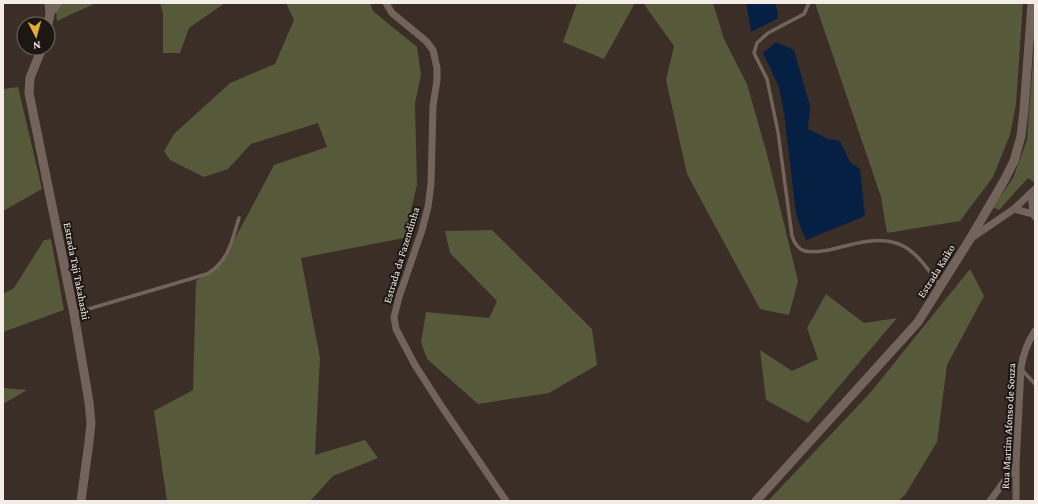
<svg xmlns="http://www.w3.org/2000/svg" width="1038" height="504" font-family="'Crimson Pro',serif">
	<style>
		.green { fill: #56593a }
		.water { fill: #062044 }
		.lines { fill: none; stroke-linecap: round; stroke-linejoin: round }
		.service { stroke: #72645b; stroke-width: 3.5 }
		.minor { stroke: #72645b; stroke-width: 7 }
		.tertiary { stroke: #72645b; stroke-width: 9 }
		.labels { text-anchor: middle; stroke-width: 4; stroke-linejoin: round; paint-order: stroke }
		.street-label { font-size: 11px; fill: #f4ece7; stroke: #1d1714 }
	</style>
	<rect width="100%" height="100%" fill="#3a2e26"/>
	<path class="green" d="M 55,3 L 96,3 L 57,21 Z
		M 160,3 L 225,3 L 189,28 L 180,53 L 163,53 L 163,13 Z
		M 286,3 L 370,3 L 373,11 L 417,47 L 421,75 L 415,103 L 417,185 L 404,238 L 301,258 L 320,358 L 315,455 L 365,440 L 378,458 L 333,476 L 310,501 L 167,501 L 154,411 L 193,390 L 196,281 L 222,263 L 274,165 L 327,147 L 318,123 L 251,144 L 228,169 L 204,177 L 170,160 L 164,151 L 174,134 L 230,83 L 275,64 L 294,20 Z
		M 577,3 L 635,3 L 604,59 L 563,42 Z
		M 643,3 L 713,3 L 724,39 L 747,84 L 767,154 L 798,281 L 789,315 L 760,309 L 687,174 L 666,80 L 674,46 Z
		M 815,3 L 1023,3 L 1016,104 L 1010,135 L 993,177 L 960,221 L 887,233 L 881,197 Z
		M 1035,32 L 1035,183 L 1028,178 L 999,210 L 993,207 L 1013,178 L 1027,140 Z
		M 18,87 L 42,189 L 3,211 L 3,89 Z
		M 492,230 L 592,329 L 597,365 L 549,393 L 478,404 L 427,359 L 421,342 L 426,312 L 489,318 L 497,301 L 450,253 L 445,231 Z
		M 51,239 L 64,310 L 3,332 L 3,294 L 14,288 L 44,240 Z
		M 970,269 L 984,296 L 947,365 L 937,442 L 905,495 L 898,501 L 768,501 L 870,393 Z
		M 826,294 L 864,323 L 897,318 L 808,423 L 766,400 L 760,350 L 792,371 L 818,359 L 807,328 Z
		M 3,388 L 27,390 L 3,404 Z"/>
	<path class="water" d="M 746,3 L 775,3 L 778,13 L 777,19 L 751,32 Z
		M 776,42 L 794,50 L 810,106 L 808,129 L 828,139 L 840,141 L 850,162 L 860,169 L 865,216 L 806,240 L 800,226 L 796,213 L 784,113 L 779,87 L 763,53 Z"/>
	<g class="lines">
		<path class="service" d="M 809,3 L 804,14 L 768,33 L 757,43 L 754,53 L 767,79 L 778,132 L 792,236 C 794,242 797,249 805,251 C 813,253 822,251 829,250 C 850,245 875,236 896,243 C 916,249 927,269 940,285
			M 75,313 L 207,274 C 229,261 232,240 239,218
			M 1021,369 L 1035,384"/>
		<path class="minor" d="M 386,3 L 392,13 L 426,41 L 433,50 L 437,68 L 437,80 L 433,106 L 431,184 L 428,207 L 422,230 L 399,297 L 394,317 L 396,329 L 415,365 L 440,404 L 506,501
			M 50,14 L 59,3
			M 1031,193 L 1033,214 L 1035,217
			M 1014,209 L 1033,214
			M 970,239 L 1014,209 L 1035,189
			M 990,501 L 1016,465
			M 1016,501 L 1016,465 L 1021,368 C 1023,354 1027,343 1035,331"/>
		<path class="tertiary" d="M 48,24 L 50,14 L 49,3
			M 42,48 L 30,78 L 29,93 L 74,314 L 89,402 L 91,423 L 89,442 L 81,501
			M 756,501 L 918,322 L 970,239 L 1005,179 L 1014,161 L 1021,136 L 1024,110 L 1032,3"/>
	</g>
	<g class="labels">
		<g class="street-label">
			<text transform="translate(401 255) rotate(-73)" y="4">Estrada da Fazendinha</text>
			<text transform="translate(77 271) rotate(79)" y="4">Estrada Taji Takahashi</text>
			<text transform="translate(936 271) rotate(-58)" y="4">Estrada Kaiko</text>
			<text transform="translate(1008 426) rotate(-87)" y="4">Rua Martim Afonso de Souza</text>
		</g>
	</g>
	<rect width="1038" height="504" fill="none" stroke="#f4ece7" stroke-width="8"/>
	<g transform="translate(36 36) rotate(174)"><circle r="19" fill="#1d1714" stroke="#736c68"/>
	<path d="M0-3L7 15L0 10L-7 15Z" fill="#e5ad35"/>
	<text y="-6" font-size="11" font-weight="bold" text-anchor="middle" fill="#f4ece7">N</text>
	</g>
</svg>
